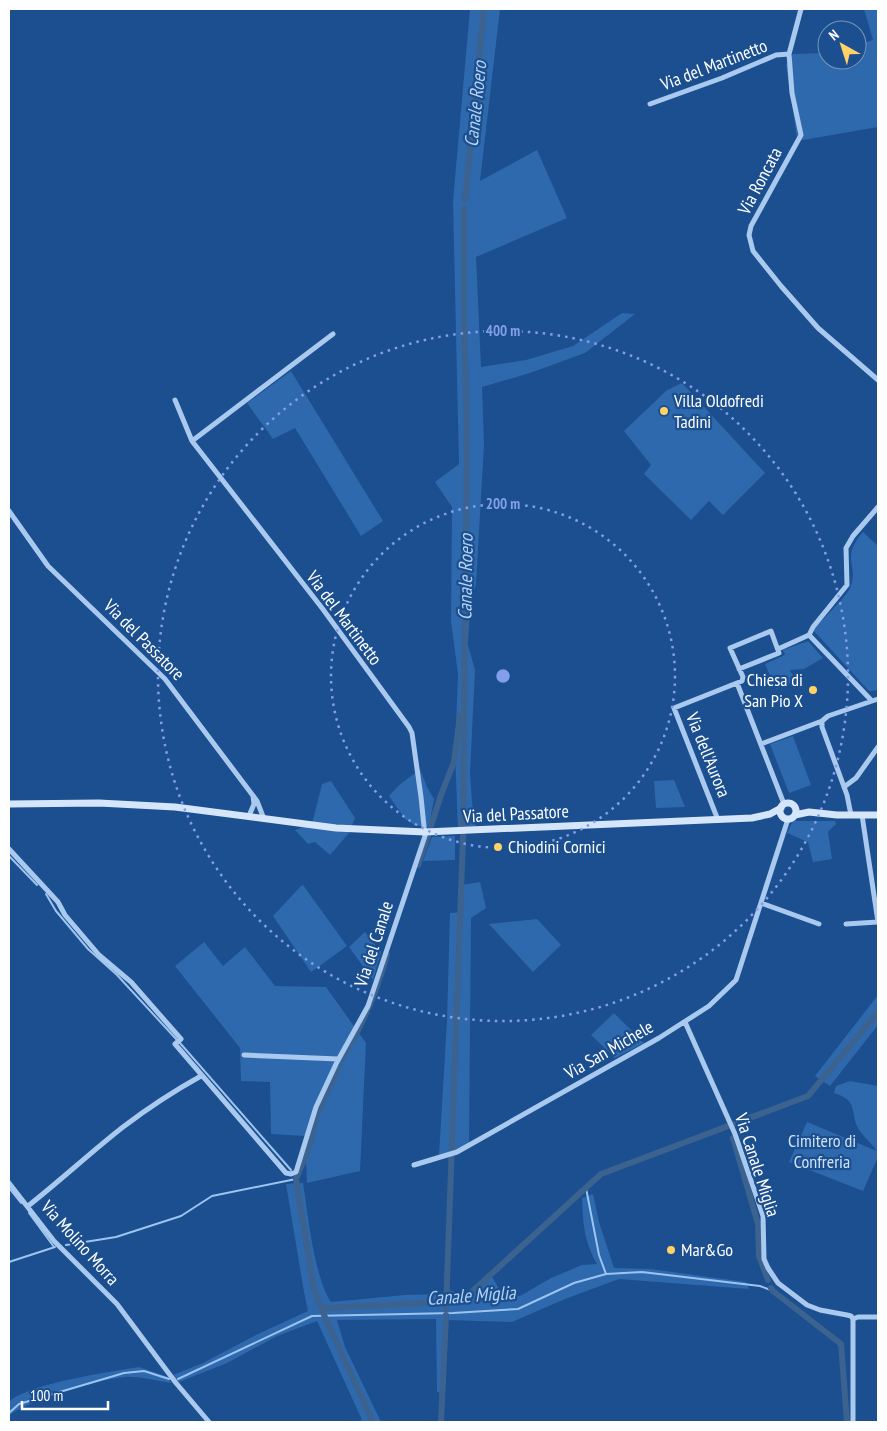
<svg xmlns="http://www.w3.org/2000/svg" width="887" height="1431" font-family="'PT Sans Narrow',sans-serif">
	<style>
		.green { fill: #2e69ad }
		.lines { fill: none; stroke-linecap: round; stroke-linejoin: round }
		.stream { stroke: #9cc4f0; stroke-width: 2 }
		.canal { stroke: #3c6290; stroke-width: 6 }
		.street { stroke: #a9c9ee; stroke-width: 5 }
		.secondary { stroke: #d6e6fa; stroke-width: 7 }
		.ring { fill: none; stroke: #839eea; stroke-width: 2.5; stroke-dasharray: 2.5 5 }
		.poi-dot { fill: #ffd166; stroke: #1b4f8f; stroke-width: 2 }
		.labels { text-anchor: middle; stroke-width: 4.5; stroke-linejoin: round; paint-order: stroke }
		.street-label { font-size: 18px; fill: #fff; stroke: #1b4f8f }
		.poi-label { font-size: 18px; fill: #fff; stroke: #1b4f8f; text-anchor: start }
		.park-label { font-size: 18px; fill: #cfe3fa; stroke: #1b4f8f }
		.water-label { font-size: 19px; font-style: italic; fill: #b5d3f5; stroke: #1b4f8f }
		.centre { fill: #839eea; stroke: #1b4f8f; stroke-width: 2.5 }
		.ring-label { font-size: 15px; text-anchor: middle; font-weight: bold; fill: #839eea; stroke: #1b4f8f; stroke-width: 4.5; stroke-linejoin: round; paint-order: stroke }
	</style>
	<rect width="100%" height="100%" fill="#1b4f8f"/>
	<path class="green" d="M 470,9 L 500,9 L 480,181 L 537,150 L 567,218 L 476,257 L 481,367 L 526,360 L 573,346 L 622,313 L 635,314 L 585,353 L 530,373 L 482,387 L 484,445 L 476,584 L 470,605 L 468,645 L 475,670 L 470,774 L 472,802 L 476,828 L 458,829 L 455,752 L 458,674 L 451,621 L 452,507 L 435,482 L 459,464 L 453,201 Z
		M 864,9 L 878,9 L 878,127 L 803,140 L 797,138 L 786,65 L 793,54 L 827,53 L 827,60 L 857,60 L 857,45 L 873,40 Z
		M 291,371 L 383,521 L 361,536 L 295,428 L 273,439 L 247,403 Z
		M 682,383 L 765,473 L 723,515 L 709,501 L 691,520 L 644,474 L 651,465 L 624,431 L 667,390 Z
		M 863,532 L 878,546 L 878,690 L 869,691 L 813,630 C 821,621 847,596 850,588 C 860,564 839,560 863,532 Z
		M 808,641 L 823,658 L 804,669 L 790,670 L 790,671 L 794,676 L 794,682 L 776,689 L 765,664 L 785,655 L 783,650 Z
		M 793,736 L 811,785 L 789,793 L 770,744 Z
		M 420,769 L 427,787 L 434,799 L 429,826 L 416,826 L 405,819 L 389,796 L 398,786 Z
		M 674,780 L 685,807 L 656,808 L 654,781 Z
		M 331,781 L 355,818 L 349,833 L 330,855 L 315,842 L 308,844 L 295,830 L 312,824 L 322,784 Z
		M 793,821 L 835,821 L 836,824 L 828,832 L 832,859 L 813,862 L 808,842 L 787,833 Z
		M 455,836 L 455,860 L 423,861 L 432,837 Z
		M 480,882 L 486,908 L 471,918 L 469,1143 L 458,1151 L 439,1155 L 447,1021 L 450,913 L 462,912 L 462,885 Z
		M 303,885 L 347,946 L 311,972 L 273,916 L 301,886 Z
		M 537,919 L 561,945 L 533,972 L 489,924 Z
		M 365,932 L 381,952 L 373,980 L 349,947 Z
		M 204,942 L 223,966 L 245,947 L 275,986 L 326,987 L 366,1043 L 360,1171 L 307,1183 L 305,1136 L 271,1134 L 270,1082 L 241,1081 L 240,1048 L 175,966 Z
		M 878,995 L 878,1025 L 830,1086 L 815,1076 Z
		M 614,1013 L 644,1043 L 615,1058 L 591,1035 Z
		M 850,1081 L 878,1086 L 878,1157 L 863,1191 L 789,1162 L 807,1122 L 877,1151 C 872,1144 864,1137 859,1130 C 849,1113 860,1101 834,1093 L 836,1086 Z
		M 303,1183 C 308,1214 314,1277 331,1302 L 405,1295 L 439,1294 L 449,1291 L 465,1295 L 489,1272 L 503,1295 L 520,1296 L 551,1278 L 582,1265 L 597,1264 C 584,1241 583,1224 582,1198 L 593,1194 L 599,1222 L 614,1268 L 650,1269 L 746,1282 L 749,1289 L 619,1279 L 565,1299 L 512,1322 L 448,1320 L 445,1393 L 437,1392 L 436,1319 L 337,1320 L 345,1347 L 381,1422 L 355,1422 L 362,1420 L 317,1321 L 277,1336 L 227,1363 L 179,1382 L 173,1375 L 203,1363 L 258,1334 L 308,1311 L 304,1292 L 286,1184 Z
		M 139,1367 L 168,1377 L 171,1383 C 156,1381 141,1376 125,1377 C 104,1378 23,1402 9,1416 L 9,1402 C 29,1383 110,1372 139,1367 Z"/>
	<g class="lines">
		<path class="stream" d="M 9,856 L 37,885
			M 46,894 L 56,911 L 88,949 L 117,975 L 177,1040
			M 180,1043 L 291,1170
			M 9,1188 L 21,1203
			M 586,1188 L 599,1255 L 606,1274
			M 29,1213 L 54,1247
			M 66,1245 L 116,1237 L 181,1216 L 212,1196 L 296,1179
			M 9,1262 L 55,1247
			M 178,1379 L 312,1316 L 453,1313 L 518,1309 L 574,1283 L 606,1274 L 642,1272 L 760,1286 L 773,1291
			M 9,1413 L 19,1404 L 124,1373 L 144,1371 L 169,1379"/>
		<path class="canal" d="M 465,199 L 484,9
			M 463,827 L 467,443 L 464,314 L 464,208
			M 430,829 L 441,795 L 454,762 L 460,715
			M 418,865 L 428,836
			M 352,1042 C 368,1012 378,988 387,955
			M 342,1059 L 349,1048
			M 318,1113 L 339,1066
			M 733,1138 L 758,1224 L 759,1256 L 768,1280
			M 311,1140 L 316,1118
			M 310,1145 L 296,1179 L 314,1289 L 324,1315 L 373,1422
			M 771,1288 L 773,1291 L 841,1344 L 847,1422
			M 447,1292 L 464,1299 L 601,1174 L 808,1096 L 878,1012
			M 321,1306 L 326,1308 L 440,1302
			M 446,1309 L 463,836
			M 441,1422 L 446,1315"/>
		<path class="street" d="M 801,9 L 789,54 L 792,93 L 801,135 L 751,226 L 749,235 L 753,251 L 781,286 L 818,328 L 878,380
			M 650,104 L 722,78 L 776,55 L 789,54
			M 192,441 L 333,334
			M 9,511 L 48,566 L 165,679 L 257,801 L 264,819
			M 809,635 L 871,700
			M 778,649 L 809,635 L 813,627 L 847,585 L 846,548 L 853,536 L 878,507
			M 737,683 L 784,804
			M 761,744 L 822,721
			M 844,787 L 856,778 L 878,747
			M 851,815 L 847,795 L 822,727 L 822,721 L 828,716 L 878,699
			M 862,815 L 878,922
			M 249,816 L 254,804 L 253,796
			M 718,820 L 674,708 L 742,681 L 743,677 L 730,648 L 771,631 L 779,653 L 739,669
			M 9,849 L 58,902 L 65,915 L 99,955 L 131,982 L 181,1039 L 175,1044 L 286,1173 L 291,1174 L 296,1172 L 316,1107 L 337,1062 L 368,1006 L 425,836 L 421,797 L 412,733 L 409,727 L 322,608 L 192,441 L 175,400
			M 761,903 L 819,924
			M 846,924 L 878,922
			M 685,1022 L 735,1134 L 758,1201 L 763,1216 L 764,1259 L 768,1268 L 778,1283 L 807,1305 L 820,1310 L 847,1315 L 851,1316 L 853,1319
			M 244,1055 L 338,1059
			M 414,1165 L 457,1152 L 659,1038 L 709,1006 L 736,980 L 788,819
			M 9,1183 L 54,1241 L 117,1304 L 176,1383 L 209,1422
			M 28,1206 C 61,1180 91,1152 123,1127 C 148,1108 174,1091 201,1076
			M 853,1319 L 858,1317 L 878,1317
			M 853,1422 L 853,1319"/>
		<path class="secondary" d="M780 811a8 8 0 1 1 16 0a8 8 0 1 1-16 0Z
			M 9,804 L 99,803 L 175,807 L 336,828 L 425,832 L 752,818 L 770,814 L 781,808
			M 795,815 L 809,812 L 837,815 L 878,815"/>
	</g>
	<g class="ring">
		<circle cx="503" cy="676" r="172"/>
		<circle cx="503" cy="676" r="345"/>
	</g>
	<g class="poi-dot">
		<circle cx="664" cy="411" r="5"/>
		<circle cx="813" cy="690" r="5"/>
		<circle cx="498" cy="847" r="5"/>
		<circle cx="671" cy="1250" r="5"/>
	</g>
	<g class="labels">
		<g class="street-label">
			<text transform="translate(714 65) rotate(-21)" y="6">Via del Martinetto</text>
			<text transform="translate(760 181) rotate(-62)" y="6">Via Roncata</text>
			<text transform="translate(344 618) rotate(53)" y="6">Via del Martinetto</text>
			<text transform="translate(144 640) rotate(45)" y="6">Via del Passatore</text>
			<text transform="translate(708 755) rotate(68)" y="6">Via dell'Aurora</text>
			<text transform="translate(516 814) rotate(-3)" y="6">Via del Passatore</text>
			<text transform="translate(374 944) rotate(-72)" y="6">Via del Canale</text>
			<text transform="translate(609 1050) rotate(-30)" y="6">Via San Michele</text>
			<text transform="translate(757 1165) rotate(72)" y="6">Via Canale Miglia</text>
			<text transform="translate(80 1243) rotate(48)" y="6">Via Molino Morra</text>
		</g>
		<g class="poi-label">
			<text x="674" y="407">Villa Oldofredi<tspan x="674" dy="21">Tadini</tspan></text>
			<text x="803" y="686" text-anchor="end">Chiesa di<tspan x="803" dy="21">San Pio X</tspan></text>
			<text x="508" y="853">Chiodini Cornici</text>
			<text x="681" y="1256">Mar&amp;Go</text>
		</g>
		<g class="park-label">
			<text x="822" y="1147">Cimitero di<tspan x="822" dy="21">Confreria</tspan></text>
		</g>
		<g class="water-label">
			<text transform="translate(475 104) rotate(-84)" y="7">Canale Roero</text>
			<text transform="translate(465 577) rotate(-89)" y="7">Canale Roero</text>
			<text transform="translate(471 1295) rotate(-4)" y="7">Canale Miglia</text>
		</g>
	</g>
	<circle cx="503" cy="676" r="8" class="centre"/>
	<g class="ring-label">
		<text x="503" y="336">400 m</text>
		<text x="503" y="509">200 m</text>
	</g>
	<rect width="887" height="1431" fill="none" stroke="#ffffff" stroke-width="20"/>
	<g transform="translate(842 45) rotate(321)"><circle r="24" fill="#1b4f8f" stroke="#7695bc"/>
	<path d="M0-4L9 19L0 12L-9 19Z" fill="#ffd166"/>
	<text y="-8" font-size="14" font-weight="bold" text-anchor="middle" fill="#ffffff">N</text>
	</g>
	<path d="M22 1401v8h86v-8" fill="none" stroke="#ffffff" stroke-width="2.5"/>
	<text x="30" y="1401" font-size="15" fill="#ffffff" stroke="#1b4f8f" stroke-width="4" paint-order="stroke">100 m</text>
</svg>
